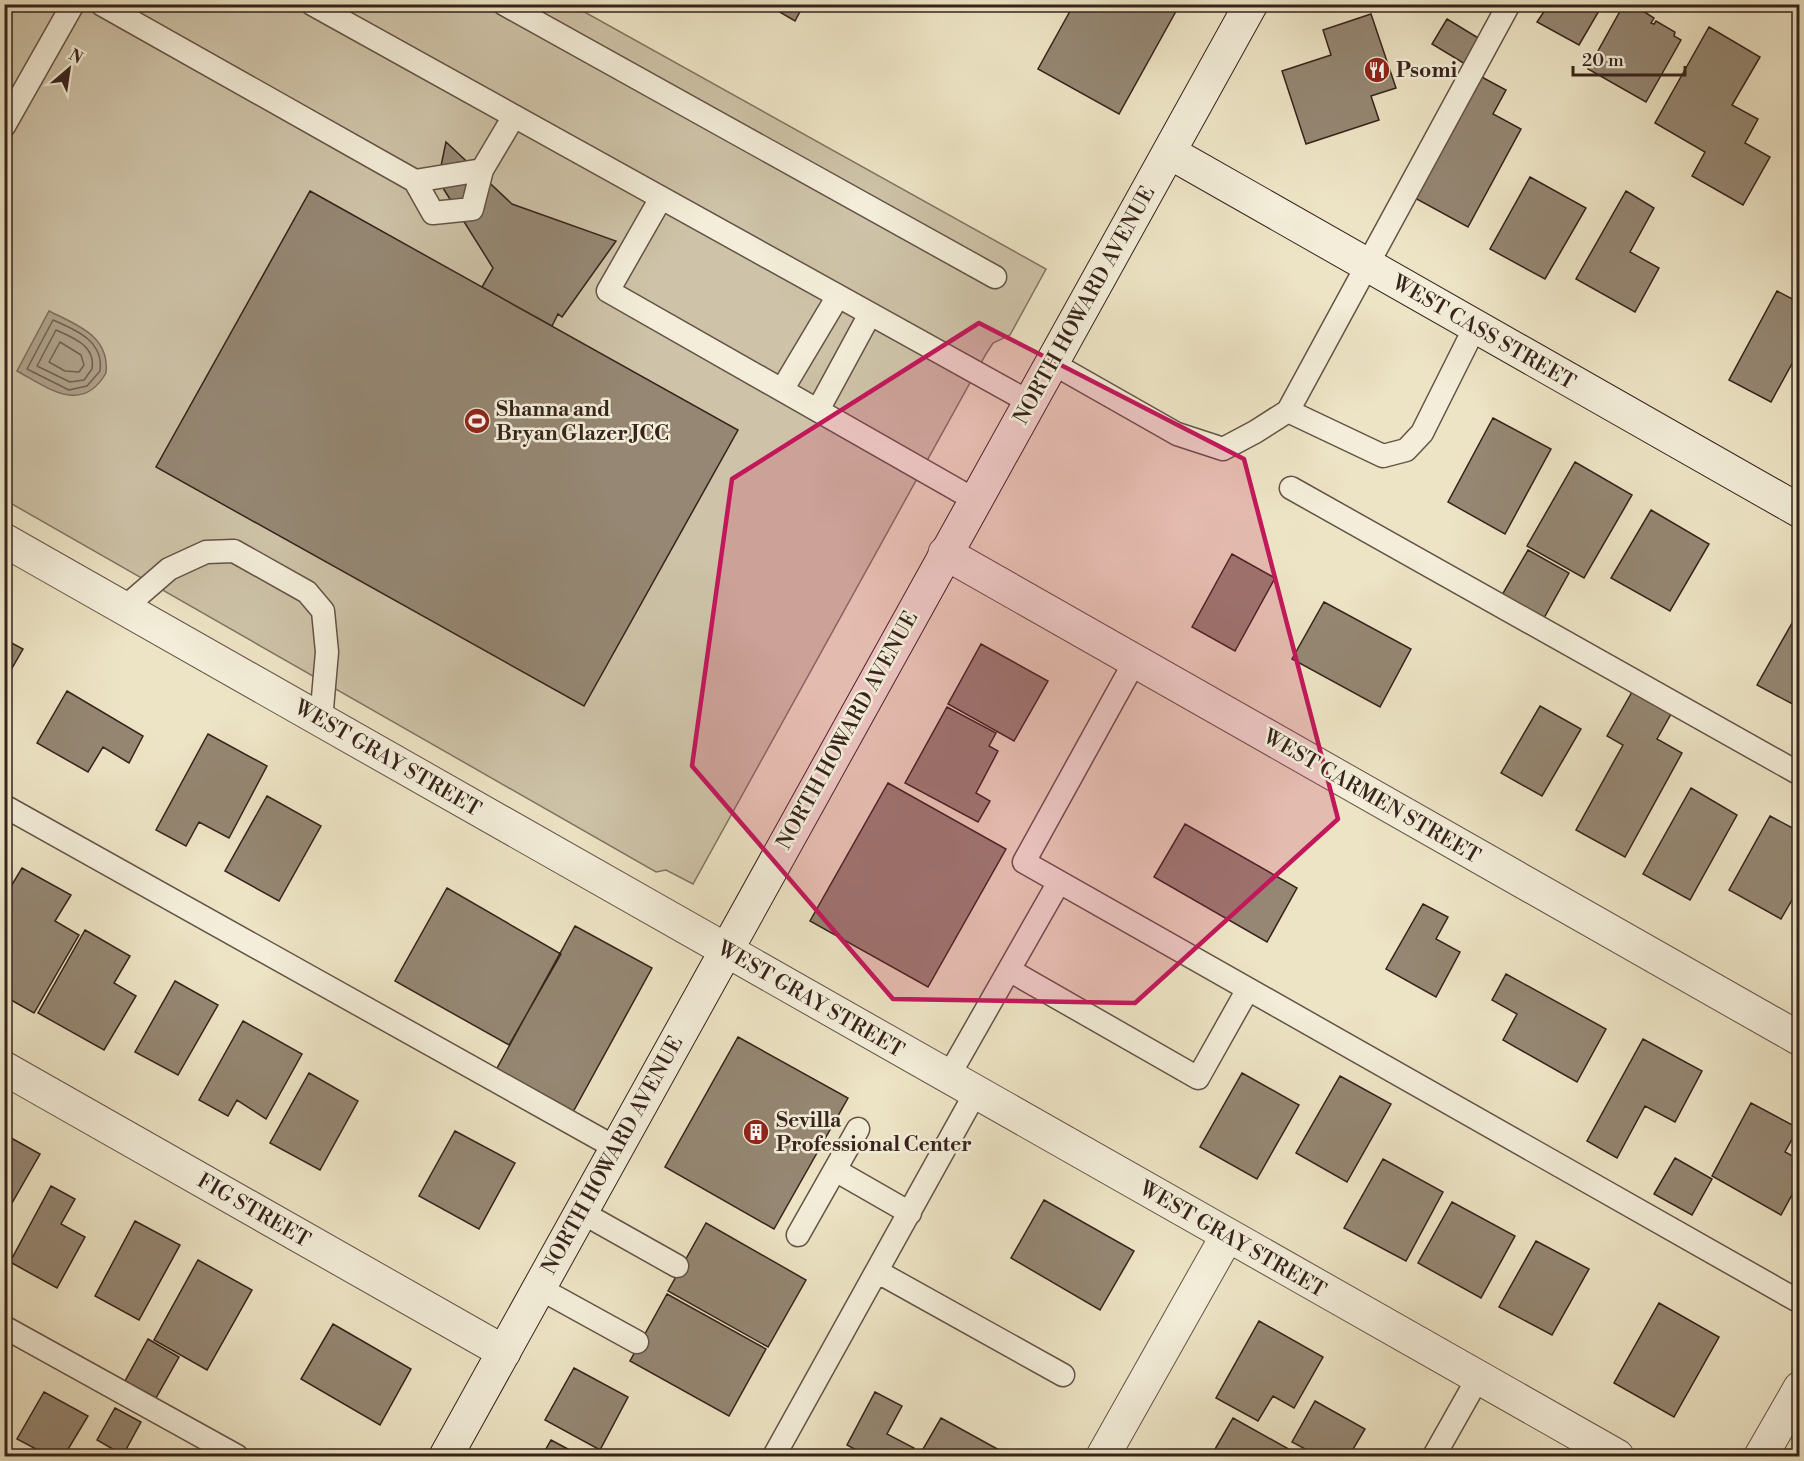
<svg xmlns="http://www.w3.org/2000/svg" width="1804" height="1461" font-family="'Libre Bodoni',serif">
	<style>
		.green { fill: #cec3a8; stroke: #827362; stroke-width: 1.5 }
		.water { fill: #afa28b; stroke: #7f6f5e; stroke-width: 1.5 }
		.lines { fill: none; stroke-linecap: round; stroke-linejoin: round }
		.shore { stroke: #726253; stroke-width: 1.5 }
		.building { fill: #958773; stroke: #36231b; stroke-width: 1.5 }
		.lane-casing { stroke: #645346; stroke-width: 25 }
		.street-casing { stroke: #645346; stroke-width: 35 }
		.secondary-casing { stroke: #36231b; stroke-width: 35 }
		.lane { stroke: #f3edd9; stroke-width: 22 }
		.street { stroke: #f3edd9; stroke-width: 33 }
		.secondary { stroke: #f3edd9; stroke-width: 33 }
		.marked { fill: #c2185b; fill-opacity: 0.2; stroke: #c2185b; stroke-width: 4.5; stroke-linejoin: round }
		.labels { text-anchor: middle; stroke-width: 5; stroke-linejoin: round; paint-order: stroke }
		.poi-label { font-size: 21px; font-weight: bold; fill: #36231b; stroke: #f3edd9; text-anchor: start }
		.street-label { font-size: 21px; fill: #36231b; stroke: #f3edd9 }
	</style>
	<rect width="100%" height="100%" fill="#ede4c5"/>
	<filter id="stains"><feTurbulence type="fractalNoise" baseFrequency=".00333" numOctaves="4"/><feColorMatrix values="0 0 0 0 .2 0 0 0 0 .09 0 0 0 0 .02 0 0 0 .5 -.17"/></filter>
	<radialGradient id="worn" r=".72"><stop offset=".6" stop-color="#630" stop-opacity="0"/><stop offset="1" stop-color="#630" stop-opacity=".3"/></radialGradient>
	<path class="green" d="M 5,5 L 572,5 L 1046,269 L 1010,335 L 993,343 L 986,354 L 693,884 L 666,870 L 656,872 L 5,500 Z"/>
	<path class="water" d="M 49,311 C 77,325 110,336 106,373 C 82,415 48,388 17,371 Z"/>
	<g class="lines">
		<path class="shore" d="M 53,320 C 76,330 104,341 100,371 L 87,386 L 69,390 L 27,369 Z
			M 56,330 C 74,338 96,346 92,369 L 84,380 L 70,382 L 37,366 Z
			M 60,342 L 81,355 L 84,365 L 79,372 L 65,371 L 49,362 Z"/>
	</g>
	<path class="building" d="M 766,4 L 804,4 L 795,21 Z
		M 1074,4 L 1180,4 L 1119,114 L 1038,69 Z
		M 1536,4 L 1603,4 L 1579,45 L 1537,22 L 1545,10 Z
		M 1624,4 L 1632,4 L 1654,18 L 1651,23 L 1654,24 L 1656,21 L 1675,32 L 1674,36 L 1681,40 L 1646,102 L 1588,69 Z
		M 1371,14 L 1396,88 L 1371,96 L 1379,120 L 1306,144 L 1282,71 L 1331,55 L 1323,30 Z
		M 1447,19 L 1480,39 L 1465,64 L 1432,44 Z
		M 1709,27 L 1760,57 L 1732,105 L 1758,119 L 1745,143 L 1770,157 L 1743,205 L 1692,176 L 1705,152 L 1655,123 Z
		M 1478,75 L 1506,90 L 1493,114 L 1521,129 L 1468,227 L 1413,197 Z
		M 446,142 L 512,204 L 616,241 L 562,317 L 558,314 L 552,326 L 482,287 L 493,268 L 438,180 Z
		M 1530,177 L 1586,208 L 1545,279 L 1490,249 Z
		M 310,191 L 738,430 L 584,706 L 156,467 Z
		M 1626,191 L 1654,208 L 1630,252 L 1659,268 L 1635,312 L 1576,279 Z
		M 1777,291 L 1800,303 L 1800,349 L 1771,402 L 1729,380 Z
		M 1493,418 L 1551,449 L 1505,534 L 1448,502 Z
		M 1575,462 L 1632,495 L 1584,578 L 1527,546 Z
		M 1651,510 L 1709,544 L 1670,611 L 1611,578 Z
		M 1528,550 L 1569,573 L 1544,618 L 1502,595 Z
		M 1232,554 L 1275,578 L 1235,651 L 1192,627 Z
		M 1324,602 L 1411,649 L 1380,707 L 1292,659 Z
		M 1800,609 L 1800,708 L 1757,685 Z
		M 4,639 L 23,649 L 4,682 Z
		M 981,644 L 1048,681 L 1014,741 L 948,704 Z
		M 67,691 L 143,736 L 129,763 L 103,747 L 88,772 L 37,743 Z
		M 1632,692 L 1671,714 L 1657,739 L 1682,753 L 1625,857 L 1576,830 L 1623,745 L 1607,736 Z
		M 1540,706 L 1581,729 L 1542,796 L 1501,773 Z
		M 947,707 L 996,733 L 989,746 L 998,751 L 976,793 L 990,801 L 978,822 L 905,783 Z
		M 208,734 L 267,766 L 229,838 L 199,822 L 186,846 L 156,830 Z
		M 888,783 L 1006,849 L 928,987 L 810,921 Z
		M 1691,788 L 1737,815 L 1690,900 L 1643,874 Z
		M 267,796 L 321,826 L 279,901 L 225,871 Z
		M 1770,816 L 1800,832 L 1800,886 L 1781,919 L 1729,890 Z
		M 1185,824 L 1297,888 L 1267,942 L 1154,877 Z
		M 22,868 L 71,895 L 55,921 L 79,935 L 34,1013 L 4,996 L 4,898 Z
		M 447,888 L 561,954 L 509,1045 L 395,981 Z
		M 1423,904 L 1448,917 L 1436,939 L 1460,952 L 1436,997 L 1386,969 Z
		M 575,926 L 652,968 L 573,1112 L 496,1070 Z
		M 85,930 L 130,956 L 114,983 L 136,996 L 104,1050 L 38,1013 Z
		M 1506,974 L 1606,1029 L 1577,1082 L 1503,1040 L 1517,1014 L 1492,1000 Z
		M 175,981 L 218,1005 L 178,1075 L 135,1052 Z
		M 243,1021 L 302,1054 L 266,1119 L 237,1100 L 228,1116 L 199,1100 Z
		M 738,1037 L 848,1098 L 774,1229 L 665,1167 Z
		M 1643,1039 L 1702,1071 L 1675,1122 L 1645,1106 L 1617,1158 L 1587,1141 Z
		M 309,1073 L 358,1101 L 320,1170 L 270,1143 Z
		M 1242,1073 L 1299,1105 L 1257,1179 L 1200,1147 Z
		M 1340,1076 L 1391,1104 L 1347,1182 L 1296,1153 Z
		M 1751,1103 L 1798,1128 L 1785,1152 L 1800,1160 L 1800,1180 L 1781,1215 L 1712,1176 Z
		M 455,1131 L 515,1163 L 479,1229 L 419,1196 Z
		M 4,1134 L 40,1154 L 4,1217 Z
		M 1675,1158 L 1712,1179 L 1692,1215 L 1654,1194 Z
		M 1383,1159 L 1443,1192 L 1406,1261 L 1344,1228 Z
		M 51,1186 L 75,1199 L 61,1224 L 85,1237 L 57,1288 L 10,1262 Z
		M 1044,1200 L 1134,1251 L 1100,1310 L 1011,1258 Z
		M 1452,1202 L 1515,1236 L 1481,1298 L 1418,1263 Z
		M 135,1221 L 180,1245 L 139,1320 L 95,1296 Z
		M 706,1223 L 806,1280 L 768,1347 L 668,1291 Z
		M 1536,1241 L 1589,1269 L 1552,1335 L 1499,1307 Z
		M 198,1260 L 252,1290 L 207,1370 L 154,1340 Z
		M 667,1294 L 766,1349 L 729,1416 L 630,1361 Z
		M 1659,1303 L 1719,1337 L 1674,1417 L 1614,1383 Z
		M 1259,1321 L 1323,1357 L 1294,1408 L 1273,1396 L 1258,1421 L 1216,1398 Z
		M 333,1324 L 411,1369 L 380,1425 L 301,1379 Z
		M 148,1339 L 179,1357 L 156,1398 L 125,1381 Z
		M 574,1368 L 628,1397 L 600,1450 L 545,1420 Z
		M 44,1392 L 88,1416 L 64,1456 L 49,1456 L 17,1439 Z
		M 875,1392 L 902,1406 L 887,1434 L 914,1448 L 910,1456 L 867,1456 L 847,1445 Z
		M 1315,1401 L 1365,1429 L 1349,1456 L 1318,1456 L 1292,1442 Z
		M 115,1408 L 141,1422 L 123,1455 L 97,1440 Z
		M 941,1418 L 1010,1456 L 919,1456 Z
		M 1233,1418 L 1301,1456 L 1211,1456 Z
		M 551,1440 L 581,1456 L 542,1456 Z"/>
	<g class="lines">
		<g class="lane-casing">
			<path id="lane" d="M 101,4 L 415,181 L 482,170 L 514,116
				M 312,4 L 1031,403
				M 504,4 L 995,277
				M 4,126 L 73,4
				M 415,181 L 433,213 L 472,209 L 482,170
				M 661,198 L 608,291 L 975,500
				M 1052,363 L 1177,434 L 1223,449 L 1255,432 L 1288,411 L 1509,4
				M 782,390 L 838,296
				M 818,410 L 870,314
				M 1288,411 L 1383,456 L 1406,450 L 1422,433 L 1475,327
				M 1291,488 L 1800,774
				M 124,608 L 169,569 L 206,552 L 234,551 L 307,592 L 323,611 L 327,652 L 321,720
				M 1135,661 L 1024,862 L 1800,1302
				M 4,806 L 616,1148
				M 1009,970 L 1198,1078 L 1248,989
				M 948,1077 L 1059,882
				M 835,1170 L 910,1213
				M 581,1212 L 677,1266
				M 798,1235 L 858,1129
				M 878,1272 L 1063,1375
				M 539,1288 L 637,1342
				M 4,1327 L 237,1456
				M 774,1456 L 976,1092
				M 1434,1456 L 1478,1378"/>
		</g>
		<g class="street-casing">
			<path id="street" d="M 4,540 L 1617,1456
				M 945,553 L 1800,1039
				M 4,1068 L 504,1352
				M 1103,1456 L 1227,1236
				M 1761,1456 L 1800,1388"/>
		</g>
		<g class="secondary-casing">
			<path id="secondary" d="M 1169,152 L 1800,511
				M 446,1456 L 1251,4"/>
		</g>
		<use href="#lane" class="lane"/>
		<use href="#street" class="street"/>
		<use href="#secondary" class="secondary"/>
	</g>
	<path class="marked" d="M 979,323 L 1244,459 L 1338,819 L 1135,1003 L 893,999 L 692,766 L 732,479 Z"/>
	<defs>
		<g id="restaurant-disc" transform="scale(1.35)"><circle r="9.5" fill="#8f2418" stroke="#f3edd9"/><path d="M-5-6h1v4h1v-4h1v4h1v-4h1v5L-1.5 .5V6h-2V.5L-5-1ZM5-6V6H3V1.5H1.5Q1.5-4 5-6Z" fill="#fff"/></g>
		<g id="stadium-disc" transform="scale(1.35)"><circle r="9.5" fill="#8f2418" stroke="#f3edd9"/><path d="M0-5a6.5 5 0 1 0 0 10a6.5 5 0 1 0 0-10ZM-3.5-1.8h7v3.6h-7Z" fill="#fff"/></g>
		<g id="building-disc" transform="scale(1.35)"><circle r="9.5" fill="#8f2418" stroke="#f3edd9"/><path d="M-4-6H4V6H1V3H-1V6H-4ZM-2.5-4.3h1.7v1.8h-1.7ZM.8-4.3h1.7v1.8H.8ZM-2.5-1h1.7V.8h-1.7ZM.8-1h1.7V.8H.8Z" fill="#fff"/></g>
	</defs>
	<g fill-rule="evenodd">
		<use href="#restaurant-disc" x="1377" y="70"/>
		<use href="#stadium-disc" x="477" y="421"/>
		<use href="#building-disc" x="756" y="1132"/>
	</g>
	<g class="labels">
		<g class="poi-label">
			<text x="1396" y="77">Psomi</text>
			<text x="496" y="416">Shanna and<tspan x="496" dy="24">Bryan Glazer JCC</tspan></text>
			<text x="776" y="1127">Sevilla<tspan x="776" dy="24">Professional Center</tspan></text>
		</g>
		<g class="street-label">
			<text transform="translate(1084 305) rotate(-61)" y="7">NORTH HOWARD AVENUE</text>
			<text transform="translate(1484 332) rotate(30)" y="7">WEST CASS STREET</text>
			<text transform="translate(847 730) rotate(-61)" y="7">NORTH HOWARD AVENUE</text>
			<text transform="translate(388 758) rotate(30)" y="7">WEST GRAY STREET</text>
			<text transform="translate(1372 796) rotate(30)" y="7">WEST CARMEN STREET</text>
			<text transform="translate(811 999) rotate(30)" y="7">WEST GRAY STREET</text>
			<text transform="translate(612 1155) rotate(-61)" y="7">NORTH HOWARD AVENUE</text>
			<text transform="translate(254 1210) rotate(30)" y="7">FIG STREET</text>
			<text transform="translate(1233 1239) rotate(30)" y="7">WEST GRAY STREET</text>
		</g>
	</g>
	<rect width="1804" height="1461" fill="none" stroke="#ede4c5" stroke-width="24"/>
	<rect x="6" y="6" width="1792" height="1449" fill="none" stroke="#36231b" stroke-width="3"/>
	<rect x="12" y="12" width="1780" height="1437" fill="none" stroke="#36231b" stroke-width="1.5"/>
	<g transform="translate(69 69) rotate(29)" stroke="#f3edd9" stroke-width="4.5" paint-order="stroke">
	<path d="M0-4.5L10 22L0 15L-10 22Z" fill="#36231b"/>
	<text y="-9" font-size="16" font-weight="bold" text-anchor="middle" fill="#36231b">N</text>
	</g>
	<path d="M1573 66v9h112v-9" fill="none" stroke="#36231b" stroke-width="3"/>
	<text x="1582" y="66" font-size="18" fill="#36231b" stroke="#f3edd9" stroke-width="4.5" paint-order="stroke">20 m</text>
	<rect width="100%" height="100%" filter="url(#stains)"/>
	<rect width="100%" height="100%" fill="url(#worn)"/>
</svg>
